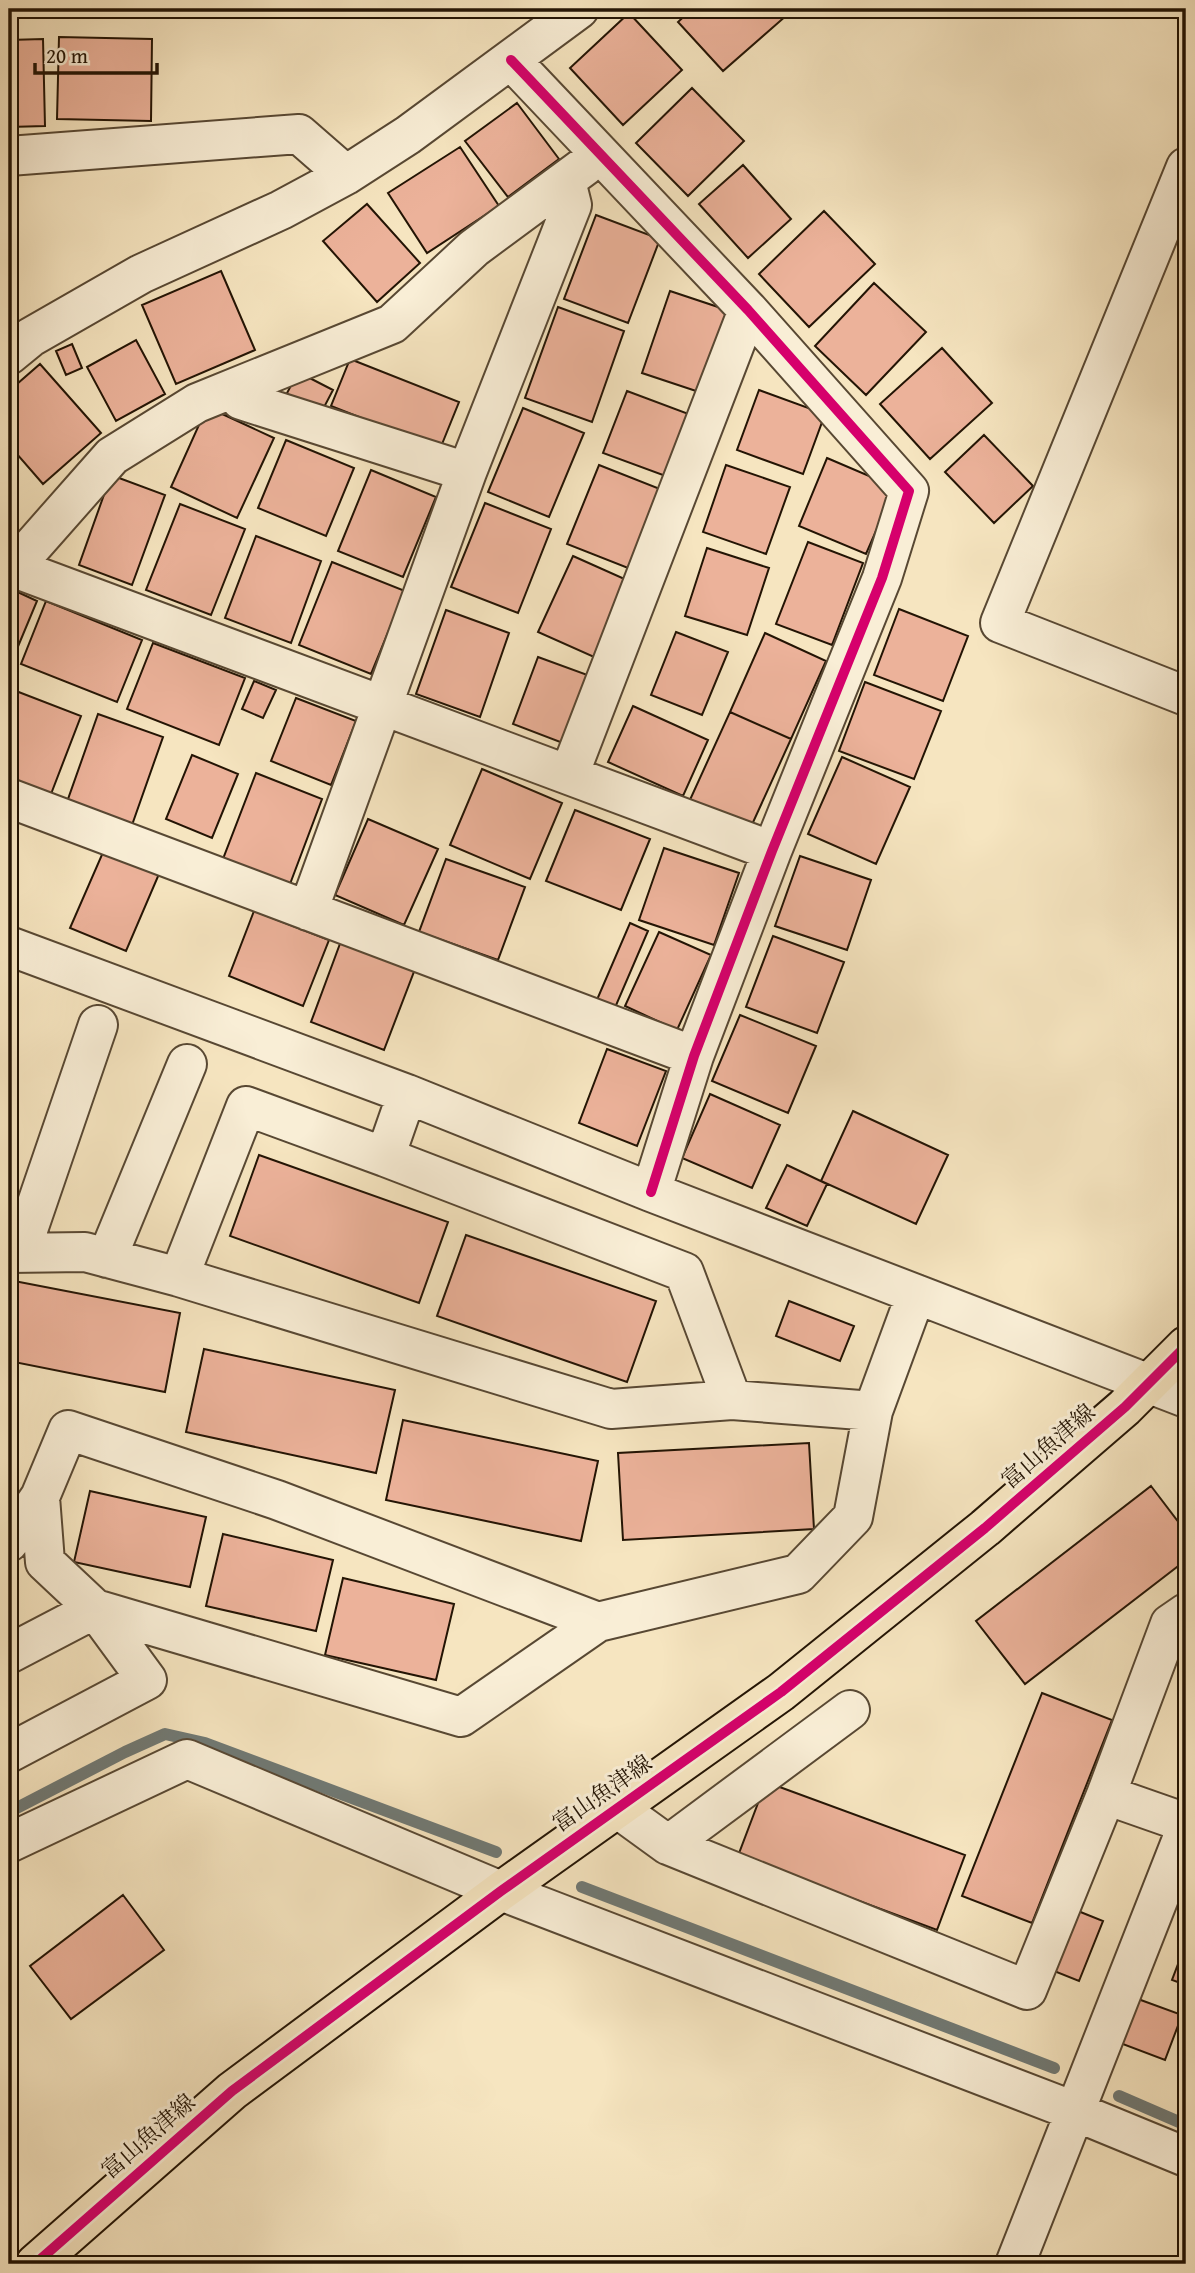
<svg xmlns="http://www.w3.org/2000/svg" width="1195" height="2273" font-family="'Gentium Book Plus','Noto Serif JP',serif">
	<style>
		.lines { fill: none; stroke-linecap: round; stroke-linejoin: round }
		.stream { stroke: #707974; stroke-width: 12 }
		.building { fill: #ecb29a; stroke: #231404; stroke-width: 2 }
		.minor-casing { stroke: #584833; stroke-width: 42 }
		.primary-casing { stroke: #231404; stroke-width: 42 }
		.minor { stroke: #f9eed6; stroke-width: 38 }
		.primary { stroke: #f6e5c0; stroke-width: 38 }
		.cycleway-casing { stroke: #f9eed6; stroke-width: 15 }
		.cycleway { stroke: #d6006c; stroke-width: 10 }
		.labels { text-anchor: middle; stroke-width: 6; stroke-linejoin: round; paint-order: stroke }
		.street-label { font-size: 23px; fill: #231404; stroke: #f9eed6 }
	</style>
	<rect width="100%" height="100%" fill="#f6e5c0"/>
	<filter id="stains"><feTurbulence type="fractalNoise" baseFrequency=".00286" numOctaves="4"/><feColorMatrix values="0 0 0 0 .2 0 0 0 0 .09 0 0 0 0 .02 0 0 0 .5 -.17"/></filter>
	<radialGradient id="worn" r=".72"><stop offset=".6" stop-color="#630" stop-opacity="0"/><stop offset="1" stop-color="#630" stop-opacity=".3"/></radialGradient>
	<g class="lines">
		<path class="stream" d="M 9,1812 L 125,1752 L 165,1734 L 205,1743 L 496,1852
			M 582,1887 L 1054,2068
			M 1119,2096 L 1186,2125"/>
	</g>
	<path class="building" d="M 692,9 L 781,9 L 787,15 L 723,71 L 678,22 Z
		M 629,13 L 682,70 L 623,125 L 570,68 Z
		M 59,37 L 152,39 L 151,121 L 57,119 Z
		M 43,39 L 45,126 L 9,127 L 9,40 Z
		M 692,88 L 744,141 L 688,196 L 636,143 Z
		M 517,103 L 559,159 L 508,197 L 465,141 Z
		M 460,147 L 499,206 L 427,253 L 388,193 Z
		M 743,165 L 791,219 L 748,258 L 699,204 Z
		M 367,204 L 420,263 L 377,302 L 323,241 Z
		M 824,211 L 875,264 L 809,327 L 759,274 Z
		M 596,215 L 660,239 L 628,323 L 564,299 Z
		M 221,271 L 255,350 L 176,384 L 142,305 Z
		M 874,283 L 926,332 L 866,395 L 815,346 Z
		M 670,291 L 730,311 L 702,393 L 642,373 Z
		M 558,307 L 624,331 L 592,422 L 525,398 Z
		M 136,340 L 165,394 L 116,421 L 87,367 Z
		M 72,344 L 82,368 L 66,375 L 56,351 Z
		M 942,348 L 992,403 L 930,459 L 880,404 Z
		M 350,359 L 459,402 L 440,449 L 331,406 Z
		M 40,364 L 101,433 L 43,484 L 9,445 L 9,391 Z
		M 298,372 L 333,390 L 321,413 L 286,395 Z
		M 759,390 L 825,414 L 803,474 L 737,450 Z
		M 627,391 L 694,416 L 671,478 L 603,453 Z
		M 207,407 L 274,438 L 237,518 L 171,487 Z
		M 523,408 L 584,433 L 549,517 L 488,492 Z
		M 984,435 L 1033,486 L 994,523 L 945,472 Z
		M 286,440 L 354,468 L 326,536 L 258,508 Z
		M 827,458 L 895,487 L 866,554 L 799,526 Z
		M 599,465 L 660,489 L 628,568 L 567,544 Z
		M 726,465 L 790,487 L 766,554 L 703,532 Z
		M 371,470 L 436,497 L 403,577 L 338,551 Z
		M 111,475 L 165,495 L 132,585 L 79,565 Z
		M 485,503 L 551,529 L 518,613 L 451,587 Z
		M 180,504 L 245,529 L 211,615 L 146,590 Z
		M 256,536 L 321,561 L 291,643 L 225,618 Z
		M 808,542 L 863,563 L 832,645 L 776,624 Z
		M 707,548 L 769,568 L 747,635 L 685,616 Z
		M 573,556 L 629,581 L 594,657 L 538,632 Z
		M 332,562 L 405,591 L 371,674 L 299,645 Z
		M 9,588 L 37,601 L 9,668 Z
		M 46,601 L 142,640 L 117,702 L 21,664 Z
		M 899,609 L 968,636 L 943,701 L 874,675 Z
		M 446,610 L 509,633 L 480,717 L 416,694 Z
		M 676,632 L 728,652 L 702,715 L 651,695 Z
		M 765,633 L 826,661 L 791,739 L 730,712 Z
		M 153,643 L 245,678 L 219,745 L 127,709 Z
		M 538,657 L 593,677 L 568,745 L 513,724 Z
		M 254,681 L 276,690 L 263,718 L 242,709 Z
		M 865,682 L 941,711 L 914,779 L 839,751 Z
		M 16,691 L 81,716 L 51,794 L 9,778 L 9,710 Z
		M 296,698 L 356,721 L 331,785 L 271,761 Z
		M 633,706 L 708,740 L 683,796 L 608,762 Z
		M 730,712 L 791,739 L 750,829 L 689,802 Z
		M 98,714 L 163,737 L 132,825 L 67,802 Z
		M 192,755 L 238,774 L 212,838 L 166,819 Z
		M 842,757 L 910,787 L 876,864 L 808,834 Z
		M 482,769 L 562,803 L 530,879 L 450,845 Z
		M 256,773 L 322,799 L 290,884 L 223,859 Z
		M 575,810 L 650,839 L 621,910 L 546,881 Z
		M 368,819 L 438,849 L 404,925 L 335,895 Z
		M 664,848 L 739,873 L 714,945 L 639,920 Z
		M 104,850 L 159,874 L 126,951 L 70,928 Z
		M 800,856 L 871,880 L 847,950 L 775,926 Z
		M 446,859 L 525,887 L 498,960 L 419,932 Z
		M 254,911 L 329,940 L 303,1006 L 229,976 Z
		M 630,923 L 648,931 L 614,1010 L 596,1002 Z
		M 659,932 L 711,955 L 677,1030 L 625,1006 Z
		M 773,936 L 844,962 L 817,1033 L 746,1007 Z
		M 341,941 L 415,969 L 384,1050 L 311,1022 Z
		M 740,1015 L 816,1046 L 788,1113 L 712,1081 Z
		M 607,1049 L 666,1071 L 637,1146 L 579,1123 Z
		M 710,1094 L 780,1125 L 752,1188 L 682,1158 Z
		M 853,1111 L 948,1155 L 916,1224 L 821,1181 Z
		M 259,1155 L 448,1222 L 419,1303 L 230,1236 Z
		M 787,1165 L 827,1184 L 807,1226 L 766,1208 Z
		M 466,1235 L 656,1301 L 627,1382 L 437,1316 Z
		M 9,1280 L 180,1313 L 165,1392 L 9,1361 Z
		M 789,1301 L 854,1326 L 840,1361 L 776,1336 Z
		M 204,1349 L 395,1390 L 376,1473 L 186,1432 Z
		M 403,1420 L 598,1461 L 581,1541 L 386,1500 Z
		M 809,1443 L 814,1529 L 623,1540 L 618,1453 Z
		M 1151,1486 L 1186,1532 L 1186,1560 L 1025,1684 L 976,1621 Z
		M 90,1491 L 206,1517 L 190,1587 L 74,1562 Z
		M 223,1534 L 333,1560 L 316,1631 L 206,1606 Z
		M 343,1578 L 454,1604 L 436,1680 L 325,1655 Z
		M 1042,1693 L 1112,1720 L 1032,1923 L 962,1896 Z
		M 766,1782 L 965,1855 L 937,1930 L 738,1856 Z
		M 1186,1875 L 1186,1899 L 1179,1896 Z
		M 123,1895 L 164,1950 L 71,2019 L 30,1966 Z
		M 1078,1911 L 1103,1921 L 1079,1981 L 1054,1971 Z
		M 1186,1943 L 1186,1985 L 1172,1980 Z
		M 1138,1999 L 1182,2015 L 1165,2060 L 1120,2043 Z"/>
	<g class="lines">
		<g class="minor-casing">
			<path id="minor" d="M 511,60 L 748,310 L 909,491 L 882,578 L 772,851 L 694,1056 L 651,1192
				M 9,156 L 299,134 L 346,175
				M 1186,167 L 1000,623 L 1186,696
				M 9,355 L 31,337 L 141,274 L 281,210 L 346,175 L 408,135 L 579,9
				M 234,389 L 241,400 L 467,472
				M 9,566 L 772,851
				M 14,567 L 112,456 L 197,403 L 392,324 L 474,248 L 585,166
				M 569,775 L 748,310
				M 9,798 L 694,1056
				M 308,911 L 467,472 L 572,205 L 566,181
				M 9,946 L 407,1094 L 651,1192 L 1186,1398
				M 385,1157 L 684,1272 L 732,1400 L 873,1411 L 916,1294
				M 9,1253 L 85,1252 L 179,1277 L 246,1106 L 385,1157 L 407,1094
				M 20,1253 L 98,1025
				M 107,1258 L 187,1064
				M 179,1277 L 611,1409 L 732,1400
				M 9,1542 L 40,1497 L 68,1430 L 277,1500 L 598,1622 L 798,1574 L 853,1517 L 873,1411
				M 1186,1613 L 1170,1624 L 1106,1795 L 1186,1823
				M 9,1654 L 95,1609 L 461,1717 L 598,1622
				M 850,1710 L 668,1845 L 1027,1990 L 1106,1795
				M 9,1753 L 147,1680 L 95,1609 L 45,1562 L 40,1497
				M 617,1808 L 668,1845
				M 9,1843 L 187,1759 L 501,1891 L 1074,2111 L 1186,2157
				M 1015,2264 L 1186,1829"/>
		</g>
		<g class="primary-casing">
			<path id="primary" d="M 35,2264 L 232,2091 L 501,1891 L 781,1692 L 985,1528 L 1125,1407 L 1186,1346"/>
		</g>
		<use href="#minor" class="minor"/>
		<use href="#primary" class="primary"/>
		<g class="cycleway-casing">
			<path id="cycleway" d="M 511,60 L 748,310 L 909,491 L 882,578 L 772,851 L 694,1056 L 651,1192
				M 35,2264 L 232,2091 L 501,1891 L 781,1692 L 985,1528 L 1125,1407 L 1186,1346"/>
		</g>
		<use href="#cycleway" class="cycleway"/>
	</g>
	<g class="labels">
		<g class="street-label">
			<text transform="translate(1048 1446) rotate(-41)" y="8">富山魚津線</text>
			<text transform="translate(602 1793) rotate(-35)" y="8">富山魚津線</text>
			<text transform="translate(148 2136) rotate(-41)" y="8">富山魚津線</text>
		</g>
	</g>
	<rect width="1195" height="2273" fill="none" stroke="#f6e5c0" stroke-width="35"/>
	<rect x="10" y="10" width="1174" height="2252" fill="none" stroke="#231404" stroke-width="3.5"/>
	<rect x="18" y="18" width="1160" height="2238" fill="none" stroke="#231404" stroke-width="2"/>
	<path d="M35 63v10h122v-10" fill="none" stroke="#231404" stroke-width="3.5"/>
	<text x="46" y="63" font-size="21" fill="#231404" stroke="#f9eed6" stroke-width="5" paint-order="stroke">20 m</text>
	<rect width="100%" height="100%" filter="url(#stains)"/>
	<rect width="100%" height="100%" fill="url(#worn)"/>
</svg>
